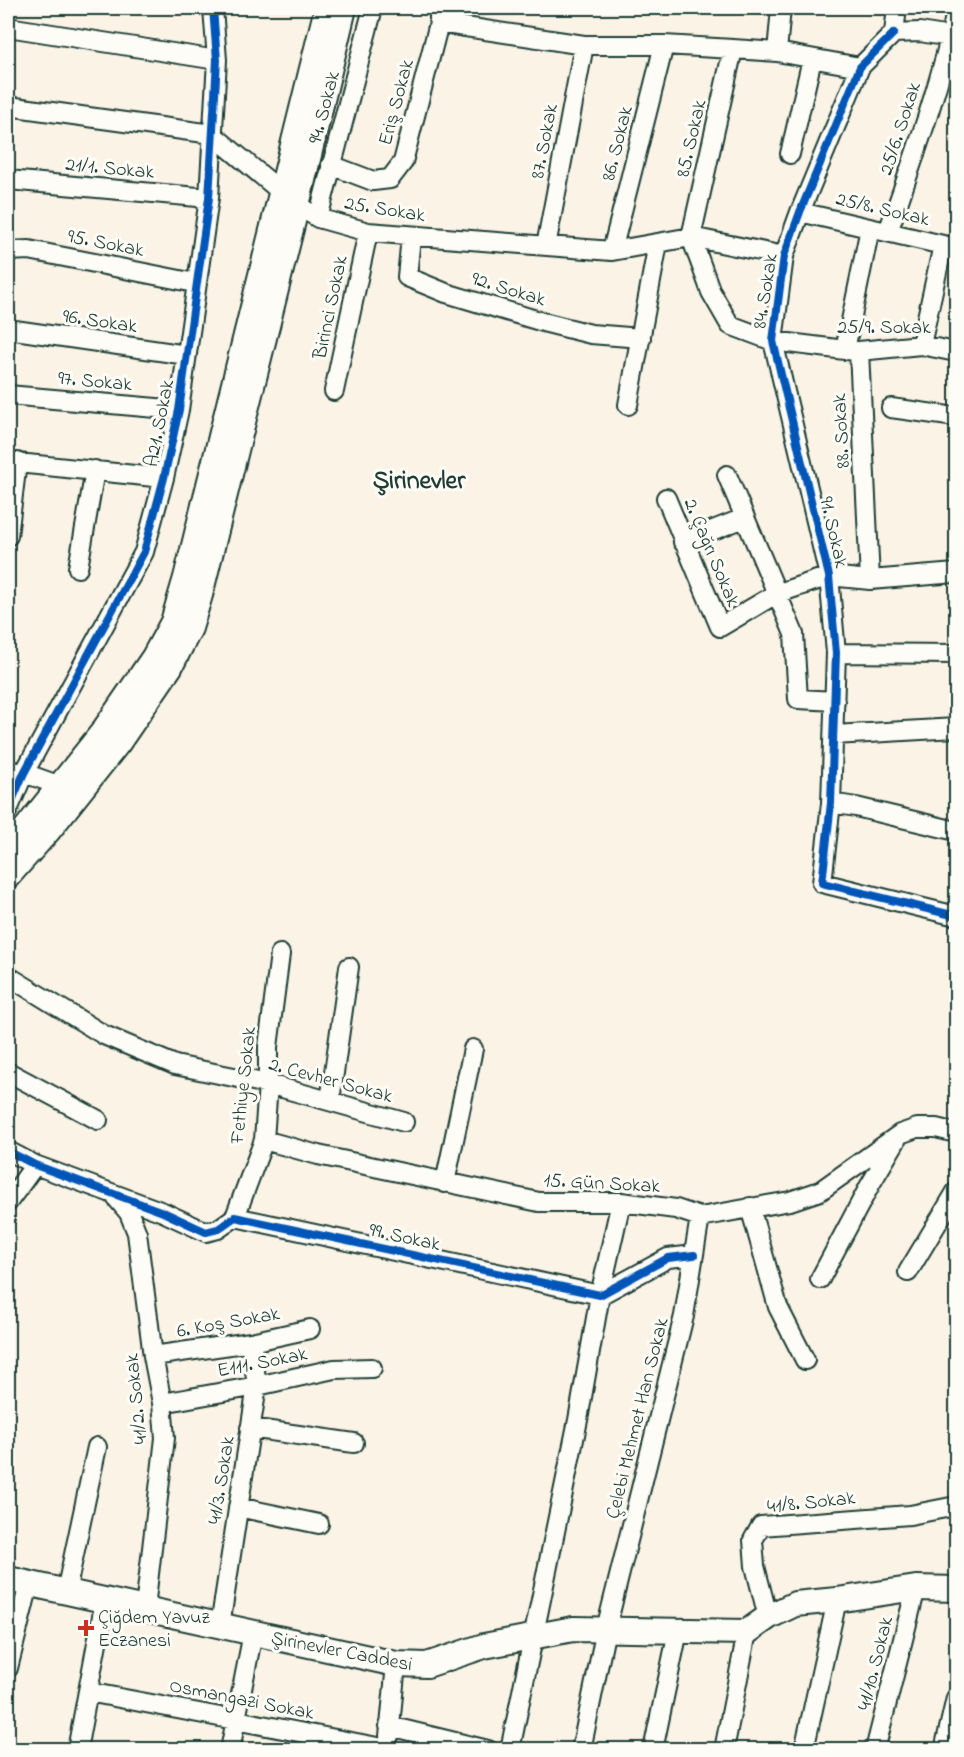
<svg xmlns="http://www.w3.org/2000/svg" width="964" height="1757" font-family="'Indie Flower',sans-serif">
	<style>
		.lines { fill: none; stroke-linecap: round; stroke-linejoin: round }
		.minor-casing { stroke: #1f3d34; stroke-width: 22 }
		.secondary-casing { stroke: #1f3d34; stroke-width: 28 }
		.minor { stroke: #fdfcf7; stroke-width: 18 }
		.secondary { stroke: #fdfcf7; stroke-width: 24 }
		.cycleway-casing { stroke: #fdfcf7; stroke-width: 11 }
		.cycleway { stroke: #0057b8; stroke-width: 8 }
		.poi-dot { fill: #c8321e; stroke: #fdfcf7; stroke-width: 2 }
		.labels { text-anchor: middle; stroke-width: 6; stroke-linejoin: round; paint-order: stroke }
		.street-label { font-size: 20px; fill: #1f3d34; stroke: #fdfcf7 }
		.poi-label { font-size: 20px; fill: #1f3d34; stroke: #fdfcf7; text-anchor: start }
		.district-label { font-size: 26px; font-weight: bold; fill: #1f3d34; stroke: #fdfcf7 }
	</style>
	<rect width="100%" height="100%" fill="#fbf3e6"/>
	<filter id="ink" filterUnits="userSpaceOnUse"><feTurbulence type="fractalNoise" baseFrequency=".0167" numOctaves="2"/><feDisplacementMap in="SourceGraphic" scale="12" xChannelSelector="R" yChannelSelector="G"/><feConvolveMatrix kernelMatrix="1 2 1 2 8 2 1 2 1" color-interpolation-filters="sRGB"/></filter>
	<g filter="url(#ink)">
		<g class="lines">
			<g class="minor-casing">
				<path id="minor" d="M 439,23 L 584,45 L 664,45 L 733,49 L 777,52 L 860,67
					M 8,27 L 217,60
					M 894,33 L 860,67 L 800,212 L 784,256 L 773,341 L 829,576 L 836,653 L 831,803 L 822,883 L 956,916
					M 894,33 L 920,32 L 956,38
					M 894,33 L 897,8
					M 777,52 L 781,8
					M 8,106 L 212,134 L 297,205 L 318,218 L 368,232 L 612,251 L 691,237 L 784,256
					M 790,154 L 812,59
					M 331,165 L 373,181 L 390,179 L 403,162 L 439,23 L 439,8
					M 8,180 L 209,198
					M 800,212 L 956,248
					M 318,218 L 373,8
					M 888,232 C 913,160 940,87 956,12
					M 411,237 L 407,277 L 446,293 L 543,322 L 591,334 L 641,338
					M 691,237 L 711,292 L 730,325 L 773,341 L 845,350 L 859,351 L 921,345 L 956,352
					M 691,237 L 733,49
					M 546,246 L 584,45
					M 8,251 L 29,250 L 195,283
					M 612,251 L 664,45
					M 8,329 L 187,355
					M 921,345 L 943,245
					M 845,350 L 870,228
					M 859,351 L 870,580
					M 334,391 L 368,232
					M 8,395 L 179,410
					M 628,405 L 658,243
					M 891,408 L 956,417
					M 8,462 L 164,478
					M 727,475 L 794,634 L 798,699 L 835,701
					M 666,498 L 720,627 L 776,594 L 829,576 L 870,580 L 956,573
					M 8,536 L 17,462
					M 683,542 L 744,518
					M 78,568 L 95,470
					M 836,653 L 956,654
					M 834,735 L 956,728
					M 8,770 L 24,773 L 72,790
					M 831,803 L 856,807 L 956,831
					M 8,810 L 24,773 L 144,552 L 164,478 L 179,410 L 209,198 L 217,60 L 213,8
					M 8,976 L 104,1035 L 175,1065 L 268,1084 L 404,1122
					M 8,1072 L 98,1120
					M 330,1101 L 349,967
					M 264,1140 L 318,1155 L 539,1202 L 621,1202 L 676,1209 L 700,1217 L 790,1201 L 820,1191 L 900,1134 L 917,1128 L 936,1128 L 956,1133
					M 8,1151 L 35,1165 L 163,1212 L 206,1232 L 218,1229 L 235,1217 L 600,1295 L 668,1258 L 694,1255
					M 445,1183 L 473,1049
					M 113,1194 L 129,1213 L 137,1233 L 153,1356 L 162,1403 L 165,1438 L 145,1608
					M 8,1202 L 35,1165
					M 750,1207 L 778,1307 L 805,1360
					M 235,1217 L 264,1140 L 268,1084 L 268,1047 L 280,954
					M 908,1272 L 956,1192
					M 820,1279 L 870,1185 L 896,1141
					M 153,1356 L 251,1342 L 310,1329
					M 162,1403 L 257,1386 L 334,1369 L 372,1368
					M 250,1428 L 354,1443
					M 238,1507 L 319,1524
					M 66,1592 L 97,1447
					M 768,1617 L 755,1566 L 753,1540 L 761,1526 L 910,1515 L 956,1506
					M 220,1626 L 257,1386 L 251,1342
					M 8,1668 L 29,1584
					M 88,1692 L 388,1749
					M 389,1726 L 488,1750
					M 389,1736 L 396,1664
					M 77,1750 L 105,1600
					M 230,1750 L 253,1633
					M 510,1750 L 578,1420 L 600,1295 L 621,1202
					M 581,1750 L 606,1629 L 684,1316 L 700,1217
					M 653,1750 L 678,1631
					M 724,1750 L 747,1632
					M 804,1750 L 837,1600
					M 875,1750 L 916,1588
					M 944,1750 L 956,1698"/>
			</g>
			<g class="secondary-casing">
				<path id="secondary" d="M 8,851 L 102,733 L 154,657 L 173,622 L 186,578 L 327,8
					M 8,876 L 48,831 L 118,743 L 170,667 L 190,628 L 200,595 L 297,205 L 344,8
					M 8,1579 L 396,1664 L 427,1665 L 484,1646 L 573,1629 L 747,1632 L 768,1617 L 795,1604 L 837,1600 L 916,1588 L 956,1589"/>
			</g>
			<use href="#minor" class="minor"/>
			<use href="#secondary" class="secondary"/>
			<g class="cycleway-casing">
				<path id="cycleway" d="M 894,33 L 860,67 L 800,212 L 784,256 L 773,341 L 829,576 L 836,653 L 831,803 L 822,883 L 956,916
					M 8,810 L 24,773 L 144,552 L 164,478 L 179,410 L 209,198 L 217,60 L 213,8
					M 8,1151 L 35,1165 L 163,1212 L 206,1232 L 218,1229 L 235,1217 L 600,1295 L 668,1258 L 694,1255"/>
			</g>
			<use href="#cycleway" class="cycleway"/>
		</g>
	</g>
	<path class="poi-dot" d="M83 1619h6v6h6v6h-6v6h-6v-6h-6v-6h6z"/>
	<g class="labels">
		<g class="street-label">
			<text transform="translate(395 102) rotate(-75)" y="7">Eriş Sokak</text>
			<text transform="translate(323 107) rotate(-75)" y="7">94. Sokak</text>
			<text transform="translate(899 128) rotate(-72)" y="7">25/6. Sokak</text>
			<text transform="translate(690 138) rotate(-77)" y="7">85. Sokak</text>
			<text transform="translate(543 141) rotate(-79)" y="7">87. Sokak</text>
			<text transform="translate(616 143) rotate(-76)" y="7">86. Sokak</text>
			<text transform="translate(110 167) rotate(5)" y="7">21/1. Sokak</text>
			<text transform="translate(385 208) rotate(9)" y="7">25. Sokak</text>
			<text transform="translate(883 208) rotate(13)" y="7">25/8. Sokak</text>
			<text transform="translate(106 242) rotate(11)" y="7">95. Sokak</text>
			<text transform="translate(509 288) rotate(17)" y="7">92. Sokak</text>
			<text transform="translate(764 291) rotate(-81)" y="7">84. Sokak</text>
			<text transform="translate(329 307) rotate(-78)" y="7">Birinci Sokak</text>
			<text transform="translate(100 320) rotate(8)" y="7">96. Sokak</text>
			<text x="884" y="333">25/9. Sokak</text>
			<text transform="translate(95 380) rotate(5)" y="7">97. Sokak</text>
			<text transform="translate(158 423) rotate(-79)" y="7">A21. Sokak</text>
			<text transform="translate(840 431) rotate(-93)" y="7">88. Sokak</text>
			<text transform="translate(835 532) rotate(77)" y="7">91. Sokak</text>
			<text transform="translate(713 552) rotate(67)" y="7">2. Çağrı Sokak</text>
			<text transform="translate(331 1079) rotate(15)" y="7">2. Cevher Sokak</text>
			<text transform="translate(242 1085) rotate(-84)" y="7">Fethiye Sokak</text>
			<text transform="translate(602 1182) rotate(3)" y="7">15. Gün Sokak</text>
			<text transform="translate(405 1236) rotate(12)" y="7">99. Sokak</text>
			<text transform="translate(228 1321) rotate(-10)" y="7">6. Koş Sokak</text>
			<text transform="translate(262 1361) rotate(-11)" y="7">E111. Sokak</text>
			<text transform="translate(135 1399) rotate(-96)" y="7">41/2. Sokak</text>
			<text transform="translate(636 1418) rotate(-76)" y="7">Çelebi Mehmet Han Sokak</text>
			<text transform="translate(220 1480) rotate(-81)" y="7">41/3. Sokak</text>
			<text transform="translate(811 1501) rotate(-6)" y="7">41/8. Sokak</text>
			<text transform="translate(342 1650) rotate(11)" y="7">Şirinevler Caddesi</text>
			<text transform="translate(874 1663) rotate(-76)" y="7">41/10. Sokak</text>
			<text transform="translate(242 1698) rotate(11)" y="7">Osmangazi Sokak</text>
		</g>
		<g class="poi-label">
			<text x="98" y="1623">Çiğdem Yavuz<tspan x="98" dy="23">Eczanesi</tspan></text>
		</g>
		<g class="district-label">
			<text x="419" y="488">Şirinevler</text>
		</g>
	</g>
	<rect width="964" height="1757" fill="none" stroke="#fdfcf7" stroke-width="30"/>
	<rect x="15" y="15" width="934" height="1727" fill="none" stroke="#1f3d34" stroke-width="2" filter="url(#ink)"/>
</svg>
